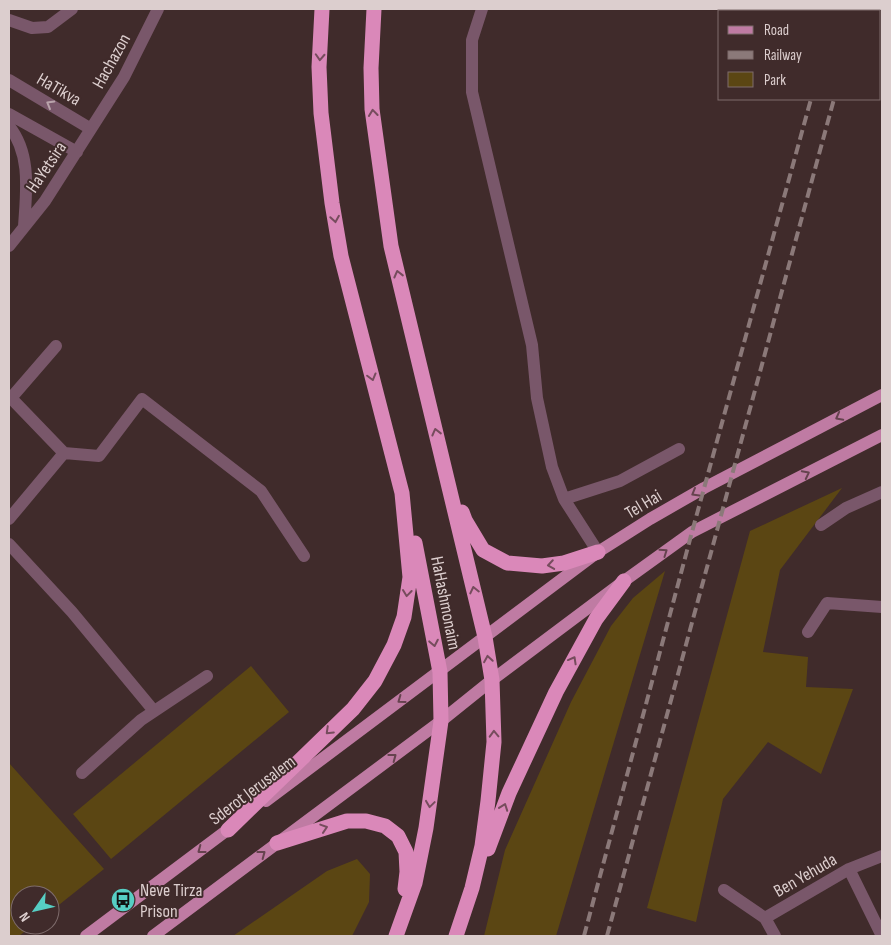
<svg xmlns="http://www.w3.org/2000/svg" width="891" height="945" font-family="'Sofia Sans Condensed',sans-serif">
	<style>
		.green { fill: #5b4613 }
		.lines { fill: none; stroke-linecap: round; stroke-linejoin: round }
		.minor { stroke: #79576a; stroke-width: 12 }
		.major { stroke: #bf7ba3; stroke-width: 12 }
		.highway { stroke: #da88b9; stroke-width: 15 }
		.rail { stroke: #8b7979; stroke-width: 4; stroke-dasharray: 10 5; stroke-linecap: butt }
		.oneway { stroke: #764c5d }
		.oneway2 { stroke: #b9a4ab }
		.oneway3 { stroke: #66434f }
		.labels { text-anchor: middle; stroke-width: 4; stroke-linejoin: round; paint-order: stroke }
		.street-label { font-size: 18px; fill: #dccece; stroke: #402b2b }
		.poi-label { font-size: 18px; fill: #dccece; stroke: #402b2b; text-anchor: start }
	</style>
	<rect width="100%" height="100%" fill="#402b2b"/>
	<path class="green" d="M 842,488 L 780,570 L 763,652 L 808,657 L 806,687 L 853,689 L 821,774 L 768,742 L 723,799 L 696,922 L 647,908 L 750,531 Z
		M 665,571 L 556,936 L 484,936 L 505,850 L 571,702 L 611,626 L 633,598 Z
		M 251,666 L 289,712 L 111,859 L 73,814 Z
		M 9,763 L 104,869 L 50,912 L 50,895 L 20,895 L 20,925 L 33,925 L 19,936 L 9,936 Z
		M 357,859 L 370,874 L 369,902 L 352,936 L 233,936 L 327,871 Z"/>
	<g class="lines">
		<path class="minor" d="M 482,9 L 472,40 L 472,92 L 532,345 L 537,398 L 552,467 L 564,499 L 598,552
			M 9,20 L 32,28 L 48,27 L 72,9
			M 9,80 L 91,129
			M 9,114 L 77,152
			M 9,126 C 32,155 26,193 24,227
			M 9,246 L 45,201 L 124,77 L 158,9
			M 64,453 L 99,456 L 142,399 L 261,491 L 304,556
			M 564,499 L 620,481 L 679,449
			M 9,519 L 64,453 L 11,398 L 56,346
			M 821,525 L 846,508 L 882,492
			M 9,544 L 72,612 L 154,711
			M 808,632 L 827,603 L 882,607
			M 82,773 L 141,720 L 207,676
			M 849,869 L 882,936
			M 724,890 L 765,918
			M 775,936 L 765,918 L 849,869 L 882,856"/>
		<path class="major" d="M 266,801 L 598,552 L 650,519 L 704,488 L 882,395
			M 86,936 L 234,825
			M 153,936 L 441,721 L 492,680 L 624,581 L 692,532 L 882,435"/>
		<path class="highway" d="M 374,9 L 371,68 L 372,109 L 391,246 L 485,637 L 492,680 L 494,742 L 488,801 L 482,846 L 472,888 L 456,936
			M 462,512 L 465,520 L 483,550 L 507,563 L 542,566 L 564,563 L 598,552
			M 228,830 L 353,709 L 375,681 L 394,645 L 404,617 L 410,577 L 402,493 L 341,256 L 332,203 L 321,113 L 319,67 L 322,9
			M 277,843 L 347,821 L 366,821 L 385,826 L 398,836 L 406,852 L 407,872 L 405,889
			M 488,849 L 509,793 L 556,692 L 596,619 L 624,581
			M 396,936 L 415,883 L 426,828 L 441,721 L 440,672 L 415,543"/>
		<path class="rail" d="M 836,11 L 836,9
			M 858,11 L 859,9
			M 584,936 L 692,532 L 811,99
			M 607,936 L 834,99"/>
	</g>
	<defs><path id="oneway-chevron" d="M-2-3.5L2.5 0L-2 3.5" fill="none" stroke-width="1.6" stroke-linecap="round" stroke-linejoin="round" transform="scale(1.25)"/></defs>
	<g class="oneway">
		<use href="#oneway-chevron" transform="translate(320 57) rotate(93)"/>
		<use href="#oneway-chevron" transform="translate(373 113) rotate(-96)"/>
		<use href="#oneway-chevron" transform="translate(335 219) rotate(81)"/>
		<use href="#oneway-chevron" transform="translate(398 274) rotate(-104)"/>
		<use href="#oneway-chevron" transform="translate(372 377) rotate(75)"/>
		<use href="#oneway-chevron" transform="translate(436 432) rotate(-104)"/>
		<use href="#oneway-chevron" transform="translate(551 565) rotate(171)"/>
		<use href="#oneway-chevron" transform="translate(474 590) rotate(-103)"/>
		<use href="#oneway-chevron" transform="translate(407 593) rotate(97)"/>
		<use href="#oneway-chevron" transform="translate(434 643) rotate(79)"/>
		<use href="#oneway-chevron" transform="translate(488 659) rotate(-99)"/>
		<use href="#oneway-chevron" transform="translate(573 660) rotate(-61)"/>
		<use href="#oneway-chevron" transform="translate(329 731) rotate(136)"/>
		<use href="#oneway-chevron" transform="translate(494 734) rotate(-92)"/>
		<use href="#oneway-chevron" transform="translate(430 804) rotate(98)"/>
		<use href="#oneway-chevron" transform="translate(504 807) rotate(-70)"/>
		<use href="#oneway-chevron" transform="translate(324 828) rotate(-18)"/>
	</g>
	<use class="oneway2" href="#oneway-chevron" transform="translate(50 104) rotate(-150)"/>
	<g class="oneway3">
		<use href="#oneway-chevron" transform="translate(839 417) rotate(152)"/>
		<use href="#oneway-chevron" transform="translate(806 474) rotate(-27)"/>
		<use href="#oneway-chevron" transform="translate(695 493) rotate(150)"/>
		<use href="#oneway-chevron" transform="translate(664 552) rotate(-35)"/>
		<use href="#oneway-chevron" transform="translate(401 700) rotate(144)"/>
		<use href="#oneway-chevron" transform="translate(393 757) rotate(-37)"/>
		<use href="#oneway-chevron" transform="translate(201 850) rotate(143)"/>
		<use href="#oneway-chevron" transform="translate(262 854) rotate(-37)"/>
	</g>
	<defs>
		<g id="bus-disc" transform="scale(1.25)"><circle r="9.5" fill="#56cec4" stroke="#402b2b"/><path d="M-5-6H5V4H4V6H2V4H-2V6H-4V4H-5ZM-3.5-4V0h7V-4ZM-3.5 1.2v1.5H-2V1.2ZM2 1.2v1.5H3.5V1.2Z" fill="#111"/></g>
	</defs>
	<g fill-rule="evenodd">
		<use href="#bus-disc" x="123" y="900"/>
	</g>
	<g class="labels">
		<g class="street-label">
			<text transform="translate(111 61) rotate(-61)" y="6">Hachazon</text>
			<text transform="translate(59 89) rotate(30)" y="6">HaTikva</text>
			<text transform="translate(46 167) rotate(-56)" y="6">HaYetsira</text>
			<text transform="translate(643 504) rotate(-31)" y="6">Tel Hai</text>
			<text transform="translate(446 603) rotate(79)" y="6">HaHashmonaim</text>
			<text transform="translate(252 790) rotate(-37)" y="6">Sderot Jerusalem</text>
			<text transform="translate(805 875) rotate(-30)" y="6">Ben Yehuda</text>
		</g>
		<g class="poi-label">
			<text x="140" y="896">Neve Tirza<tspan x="140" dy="21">Prison</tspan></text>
		</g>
	</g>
	<rect width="891" height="945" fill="none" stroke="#dccece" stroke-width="20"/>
	<rect x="718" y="10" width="162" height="90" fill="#402b2b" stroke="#7e6c6c"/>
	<rect x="728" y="26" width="25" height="8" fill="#bf7ba3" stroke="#7e6c6c"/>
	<text x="764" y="35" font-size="15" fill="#dccece">Road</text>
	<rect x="728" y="51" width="25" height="8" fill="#8b7979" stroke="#7e6c6c"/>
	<text x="764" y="60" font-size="15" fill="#dccece">Railway</text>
	<rect x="728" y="72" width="25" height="15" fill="#5b4613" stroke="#7e6c6c"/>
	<text x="764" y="85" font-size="15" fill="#dccece">Park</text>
	<g transform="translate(35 910) rotate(236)"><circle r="24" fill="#402b2b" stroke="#7e6c6c"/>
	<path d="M0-4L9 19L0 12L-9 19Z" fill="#56cec4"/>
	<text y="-8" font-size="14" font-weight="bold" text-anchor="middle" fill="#dccece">N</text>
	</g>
</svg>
